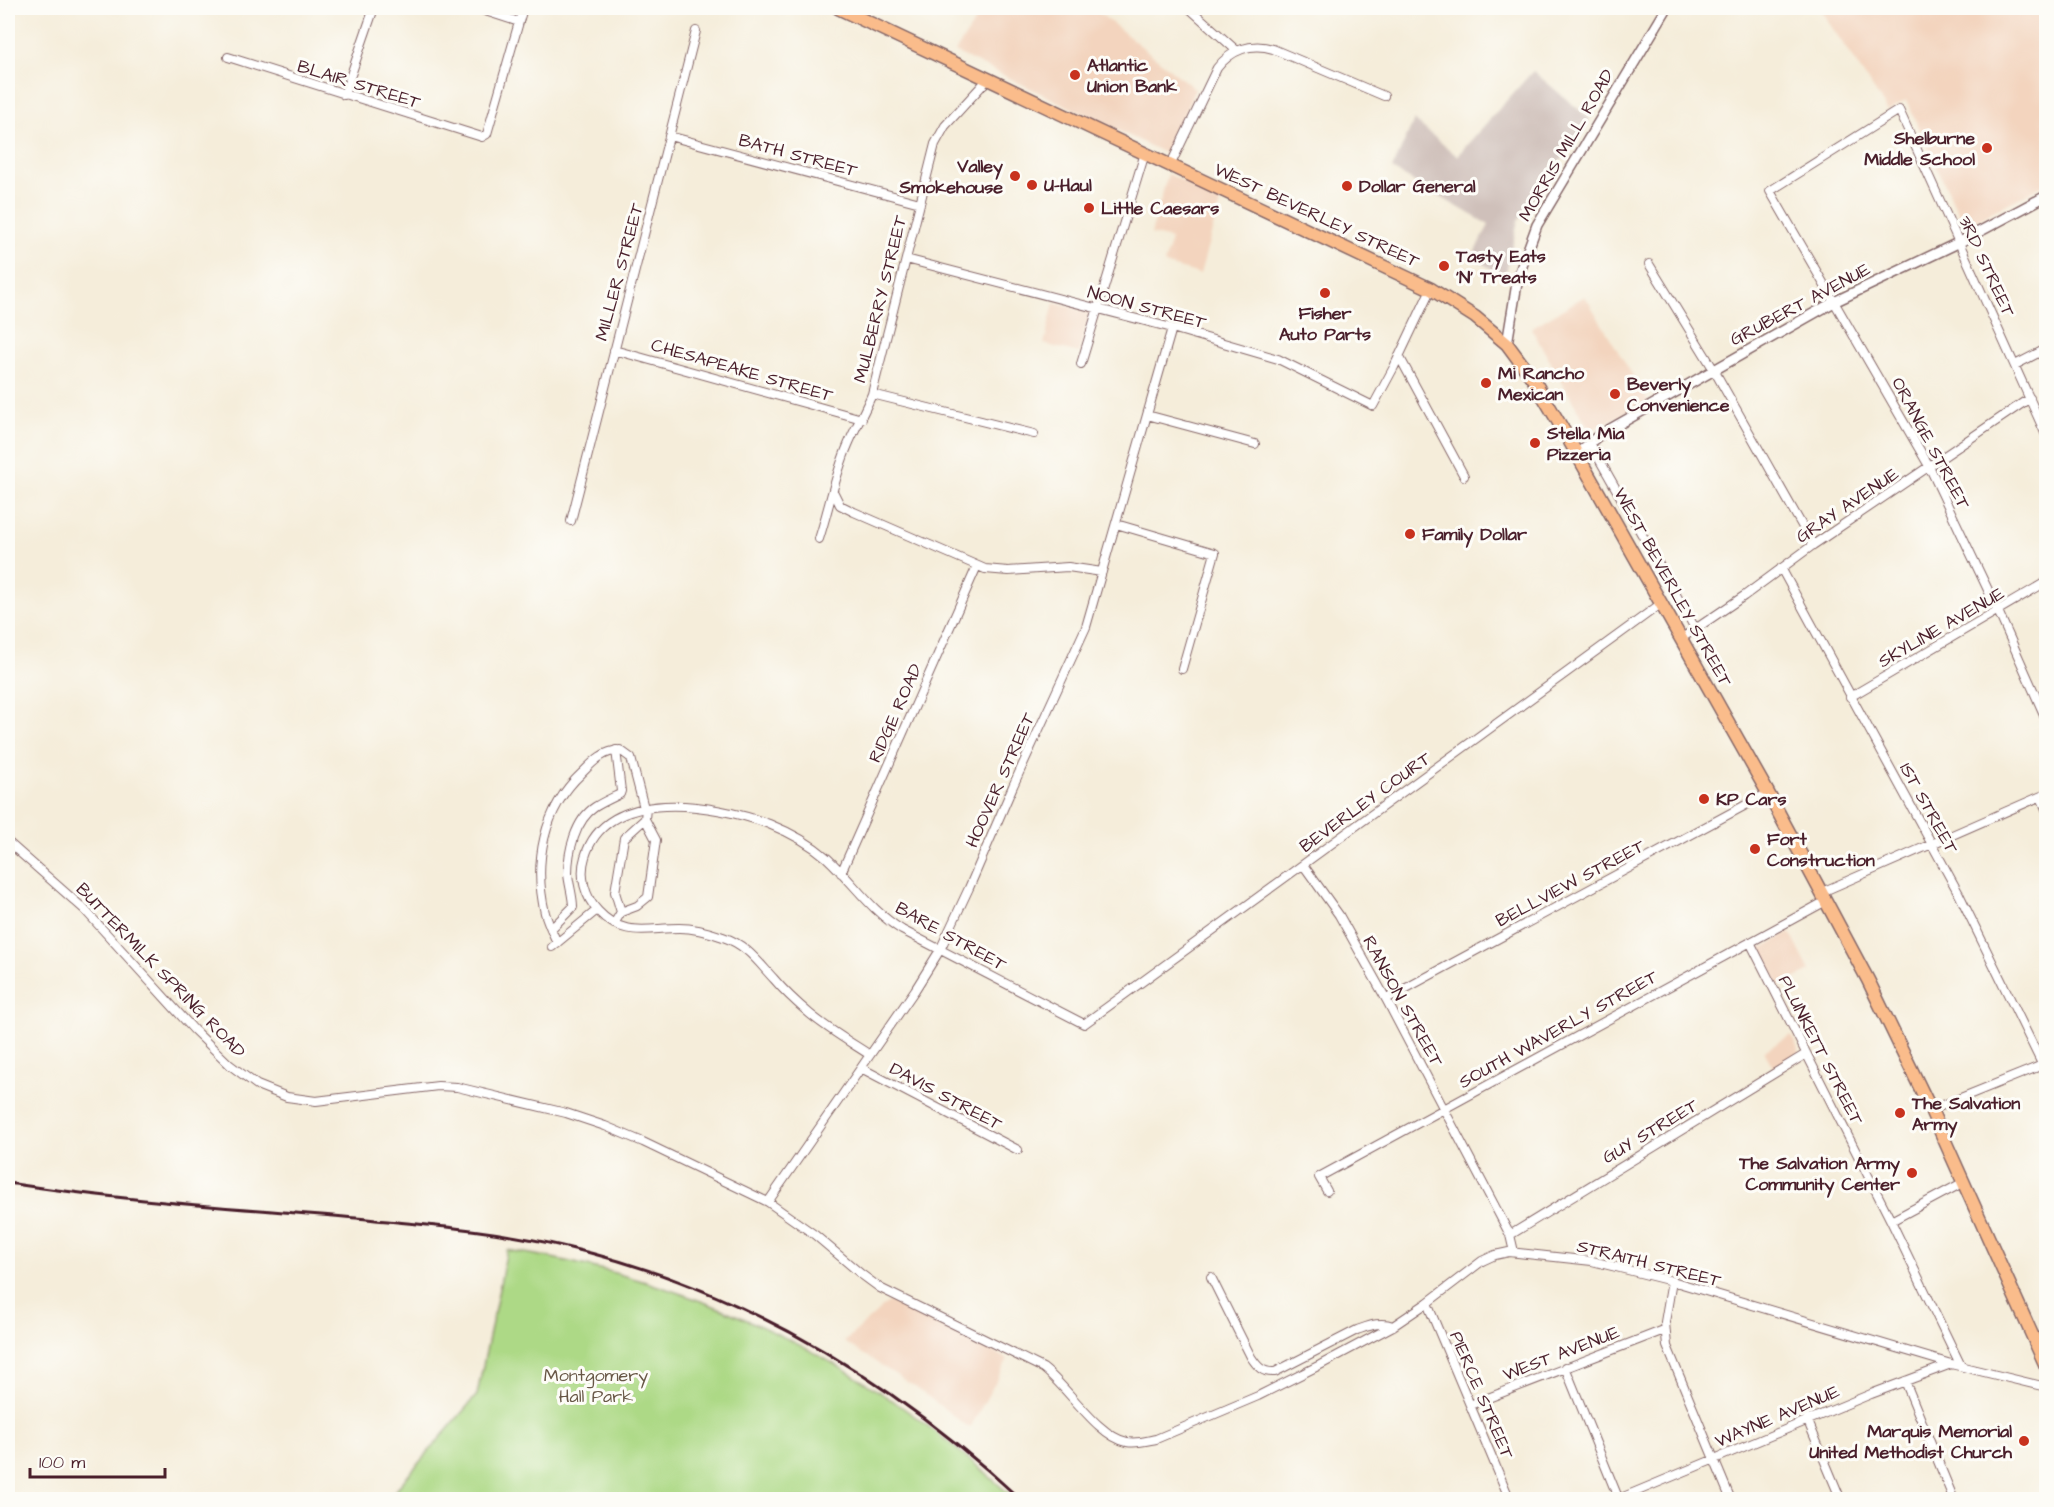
<svg xmlns="http://www.w3.org/2000/svg" width="2054" height="1507" font-family="'Architects Daughter',sans-serif">
	<style>
		.built { fill: #f3d4be }
		.industrial { fill: #cfc0ba }
		.green { fill: #add986; stroke: #7c7c58; stroke-width: 1.5 }
		.lines { fill: none; stroke-linecap: round; stroke-linejoin: round }
		.minor-casing { stroke: #866768; stroke-width: 10 }
		.tertiary-casing { stroke: #866768; stroke-width: 12 }
		.primary-casing { stroke: #866768; stroke-width: 15 }
		.minor { stroke: #fff; stroke-width: 8 }
		.tertiary { stroke: #fff; stroke-width: 9 }
		.primary { stroke: #fabc8b; stroke-width: 12 }
		.rail { stroke: #4a1f2b; stroke-width: 3 }
		.poi-dot { fill: #c8321e; stroke: #fdfcf7; stroke-width: 2 }
		.labels { text-anchor: middle; stroke-width: 6; stroke-linejoin: round; paint-order: stroke }
		.poi-label { font-size: 18px; font-weight: bold; fill: #4a1f2b; stroke: #fdfcf7; text-anchor: start }
		.street-label { font-size: 18px; fill: #4a1f2b; stroke: #fdfcf7 }
		.park-label { font-size: 18px; fill: #685746; stroke: #fdfcf7 }
	</style>
	<rect width="100%" height="100%" fill="#fdfcf7"/>
	<filter id="ink" filterUnits="userSpaceOnUse"><feTurbulence type="fractalNoise" baseFrequency=".0167" numOctaves="2"/><feDisplacementMap in="SourceGraphic" scale="12" xChannelSelector="R" yChannelSelector="G"/><feConvolveMatrix kernelMatrix="1 2 1 2 8 2 1 2 1" color-interpolation-filters="sRGB"/></filter>
	<filter id="wash" filterUnits="userSpaceOnUse"><feTurbulence type="fractalNoise" baseFrequency=".008" numOctaves="4" result="noise"/><feDisplacementMap in="SourceGraphic" scale="24" xChannelSelector="R" yChannelSelector="G"/><feGaussianBlur stdDeviation="1.35" result="paint"/><feColorMatrix in="noise" values="0 0 0 0 0 0 0 0 0 0 0 0 0 0 0 0 0 1.4 0 .05"/><feComposite in="paint" operator="in"/></filter>
	<g filter="url(#wash)">
		<rect width="100%" height="100%" fill="#f5edda"/>
		<path class="built" d="M 984,8 L 1093,8 L 1195,89 L 1167,154 L 955,52 Z
			M 1819,8 L 2046,8 L 2046,184 L 1964,226 L 1906,100 L 1888,111 Z
			M 1168,174 L 1221,199 L 1200,274 L 1164,264 L 1171,239 L 1151,234 Z
			M 1585,296 L 1648,401 L 1590,431 L 1531,328 Z
			M 1054,303 L 1090,312 L 1079,353 L 1044,344 Z
			M 1790,932 L 1810,971 L 1779,986 L 1760,949 Z
			M 1791,1035 L 1800,1053 L 1774,1069 L 1764,1051 Z
			M 889,1301 L 1008,1359 L 970,1428 L 915,1387 L 844,1342 Z"/>
		<path class="industrial" d="M 1533,71 L 1590,119 L 1518,221 L 1505,277 L 1472,257 L 1489,225 L 1392,169 L 1414,120 L 1457,156 Z"/>
		<path class="green" d="M 507,1250 C 642,1271 773,1320 887,1397 C 933,1427 974,1463 1015,1499 L 388,1499 L 477,1395 Z"/>
	</g>
	<g filter="url(#ink)">
		<g class="lines">
			<g class="minor-casing">
				<path id="minor" d="M 476,8 L 519,22
					M 1189,8 L 1237,51
					M 228,57 L 482,137 L 487,134 L 523,8
					M 344,95 L 374,8
					M 669,136 L 920,203
					M 1170,166 L 1217,68 C 1231,50 1251,42 1273,49 L 1384,96
					M 906,259 L 1172,328 L 1278,359 L 1373,406 L 1394,367 L 1431,289
					M 1649,264 L 1714,370 L 1813,545
					M 614,350 L 862,419
					M 1399,356 L 1464,476
					M 1081,364 L 1145,153
					M 2015,365 L 2046,349
					M 872,394 L 1034,434
					M 1147,415 L 1255,444
					M 2046,435 L 1899,110 L 1770,191 L 1929,466 L 1998,611 L 2046,719
					M 1590,443 L 1696,630
					M 834,493 L 840,505 L 854,512 L 985,569 L 1008,571 L 1068,567 L 1102,572
					M 571,521 L 696,31
					M 1116,524 L 1215,553 L 1182,669
					M 819,539 C 829,508 835,475 848,445 C 855,428 865,411 872,394 L 935,144 L 945,126 L 988,79
					M 1781,568 L 1959,894 L 2043,1066
					M 1682,638 L 1744,596 L 1813,545 L 2030,398
					M 1850,697 L 2046,582
					M 2041,797 L 2046,809
					M 8,842 L 84,909 L 194,1030 L 230,1065 L 257,1085 L 287,1097 L 316,1101 L 438,1086 L 457,1087 L 566,1113 L 605,1126 L 643,1142 L 768,1202 L 815,1235 L 861,1274 L 880,1288 L 1043,1368 C 1067,1386 1098,1437 1127,1442 C 1137,1444 1146,1441 1156,1439 L 1258,1396 L 1320,1365 L 1393,1326 L 1427,1303 L 1482,1261 L 1495,1255 L 1509,1252 L 1592,1261 L 1672,1281 L 1951,1364 L 2046,1387
					M 1304,866 L 1339,915 L 1386,999 L 1510,1235 L 1514,1252
					M 841,873 L 977,566
					M 1822,892 L 2046,794
					M 621,912 L 615,892 L 624,838 L 645,819
					M 614,924 L 621,912 L 637,906 L 648,897 L 656,840 L 645,819 L 646,808
					M 551,929 L 573,907 C 573,896 569,885 568,874 C 568,852 575,820 595,807 C 603,802 612,798 620,794 L 621,791 L 616,750
					M 1750,942 L 1891,1221 L 1961,1366
					M 557,943 C 553,933 548,923 545,913 C 533,863 543,809 582,773 C 594,761 603,751 620,750 L 631,758 L 644,808
					M 552,947 L 597,910
					M 1386,999 L 1768,793
					M 870,1055 C 850,1042 828,1029 810,1014 C 797,1003 785,992 774,979 C 758,962 747,945 723,937 C 709,932 694,928 679,928 C 647,928 623,938 598,911 C 585,897 579,876 585,857 C 606,785 715,804 769,824 C 789,832 811,844 827,858 C 854,883 870,910 902,930 L 1084,1024 L 1662,603
					M 861,1068 L 1018,1150
					M 1931,1110 L 2045,1064
					M 1327,1191 L 1319,1177 L 1826,901
					M 768,1202 L 915,990 L 940,950 L 969,888 L 1013,786 L 1086,627 L 1172,328
					M 1891,1221 L 1964,1182
					M 1510,1235 L 1806,1054
					M 1211,1277 L 1251,1357 C 1257,1366 1262,1373 1275,1372 L 1357,1330 C 1369,1326 1380,1321 1393,1326
					M 1672,1281 L 1665,1322 L 1667,1346 L 1731,1500
					M 1427,1303 L 1510,1500
					M 1565,1367 L 1619,1500
					M 1905,1381 L 1954,1500
					M 1470,1405 L 1664,1330
					M 1807,1419 L 1841,1500
					M 1616,1500 L 1871,1394 L 1951,1364"/>
			</g>
			<g class="tertiary-casing">
				<path id="tertiary" d="M 1507,344 L 1518,277 L 1537,225 L 1667,8
					M 1577,454 L 1598,436 L 1834,302 L 1960,242 L 2046,196"/>
			</g>
			<g class="primary-casing">
				<path id="primary" d="M 838,8 L 1431,289 L 1475,317 L 1507,344 L 1533,379 L 1565,433 L 1768,793 L 1868,980 L 1931,1110 L 2046,1366"/>
			</g>
			<use href="#minor" class="minor"/>
			<use href="#tertiary" class="tertiary"/>
			<use href="#primary" class="primary"/>
			<path class="rail" d="M 8,1183 C 123,1201 240,1208 356,1218 C 425,1225 494,1230 562,1246 C 737,1286 890,1378 1021,1500"/>
		</g>
	</g>
	<g class="poi-dot">
		<circle cx="1075" cy="75" r="6"/>
		<circle cx="1987" cy="148" r="6"/>
		<circle cx="1015" cy="176" r="6"/>
		<circle cx="1032" cy="185" r="6"/>
		<circle cx="1347" cy="186" r="6"/>
		<circle cx="1089" cy="208" r="6"/>
		<circle cx="1444" cy="266" r="6"/>
		<circle cx="1325" cy="293" r="6"/>
		<circle cx="1486" cy="383" r="6"/>
		<circle cx="1615" cy="394" r="6"/>
		<circle cx="1535" cy="443" r="6"/>
		<circle cx="1410" cy="534" r="6"/>
		<circle cx="1704" cy="799" r="6"/>
		<circle cx="1755" cy="849" r="6"/>
		<circle cx="1900" cy="1113" r="6"/>
		<circle cx="1912" cy="1173" r="6"/>
		<circle cx="2024" cy="1441" r="6"/>
	</g>
	<g class="labels">
		<g class="poi-label">
			<text x="1087" y="71">Atlantic<tspan x="1087" dy="21">Union Bank</tspan></text>
			<text x="1975" y="144" text-anchor="end">Shelburne<tspan x="1975" dy="21">Middle School</tspan></text>
			<text x="1003" y="172" text-anchor="end">Valley<tspan x="1003" dy="21">Smokehouse</tspan></text>
			<text x="1044" y="191">U-Haul</text>
			<text x="1359" y="192">Dollar General</text>
			<text x="1101" y="214">Little Caesars</text>
			<text x="1456" y="262">Tasty Eats<tspan x="1456" dy="21">'N' Treats</tspan></text>
			<text x="1325" y="319" text-anchor="middle">Fisher<tspan x="1325" dy="21">Auto Parts</tspan></text>
			<text x="1498" y="379">Mi Rancho<tspan x="1498" dy="21">Mexican</tspan></text>
			<text x="1627" y="390">Beverly<tspan x="1627" dy="21">Convenience</tspan></text>
			<text x="1547" y="439">Stella Mia<tspan x="1547" dy="21">Pizzeria</tspan></text>
			<text x="1422" y="540">Family Dollar</text>
			<text x="1716" y="805">KP Cars</text>
			<text x="1767" y="845">Fort<tspan x="1767" dy="21">Construction</tspan></text>
			<text x="1912" y="1109">The Salvation<tspan x="1912" dy="21">Army</tspan></text>
			<text x="1900" y="1169" text-anchor="end">The Salvation Army<tspan x="1900" dy="21">Community Center</tspan></text>
			<text x="2012" y="1437" text-anchor="end">Marquis Memorial<tspan x="2012" dy="21">United Methodist Church</tspan></text>
		</g>
		<g class="street-label">
			<text transform="translate(359 84) rotate(17)" y="6">BLAIR STREET</text>
			<text transform="translate(1566 145) rotate(-60)" y="6">MORRIS MILL ROAD</text>
			<text transform="translate(798 155) rotate(15)" y="6">BATH STREET</text>
			<text transform="translate(1317 215) rotate(25)" y="6">WEST BEVERLEY STREET</text>
			<text transform="translate(1987 266) rotate(65)" y="6">3RD STREET</text>
			<text transform="translate(619 272) rotate(-75)" y="6">MILLER STREET</text>
			<text transform="translate(880 299) rotate(-76)" y="6">MULBERRY STREET</text>
			<text transform="translate(1800 304) rotate(-28)" y="6">GRUBERT AVENUE</text>
			<text transform="translate(1147 307) rotate(15)" y="6">NOON STREET</text>
			<text transform="translate(742 370) rotate(16)" y="6">CHESAPEAKE STREET</text>
			<text transform="translate(1931 443) rotate(62)" y="6">ORANGE STREET</text>
			<text transform="translate(1847 505) rotate(-34)" y="6">GRAY AVENUE</text>
			<text transform="translate(1673 587) rotate(61)" y="6">WEST BEVERLEY STREET</text>
			<text transform="translate(1941 627) rotate(-30)" y="6">SKYLINE AVENUE</text>
			<text transform="translate(895 713) rotate(-66)" y="6">RIDGE ROAD</text>
			<text transform="translate(1000 780) rotate(-66)" y="6">HOOVER STREET</text>
			<text transform="translate(1365 802) rotate(-36)" y="6">BEVERLEY COURT</text>
			<text transform="translate(1929 808) rotate(61)" y="6">1ST STREET</text>
			<text transform="translate(1570 883) rotate(-28)" y="6">BELLVIEW STREET</text>
			<text transform="translate(951 936) rotate(29)" y="6">BARE STREET</text>
			<text transform="translate(161 970) rotate(46)" y="6">BUTTERMILK SPRING ROAD</text>
			<text transform="translate(1403 1001) rotate(61)" y="6">RANSON STREET</text>
			<text transform="translate(1558 1029) rotate(-29)" y="6">SOUTH WAVERLY STREET</text>
			<text transform="translate(1821 1050) rotate(63)" y="6">PLUNKETT STREET</text>
			<text transform="translate(946 1096) rotate(28)" y="6">DAVIS STREET</text>
			<text transform="translate(1650 1131) rotate(-31)" y="6">GUY STREET</text>
			<text transform="translate(1649 1263) rotate(14)" y="6">STRAITH STREET</text>
			<text transform="translate(1561 1353) rotate(-21)" y="6">WEST AVENUE</text>
			<text transform="translate(1482 1395) rotate(67)" y="6">PIERCE STREET</text>
			<text transform="translate(1777 1416) rotate(-23)" y="6">WAYNE AVENUE</text>
		</g>
		<g class="park-label">
			<text x="596" y="1381">Montgomery<tspan x="596" dy="21">Hall Park</tspan></text>
		</g>
	</g>
	<rect width="2054" height="1507" fill="none" stroke="#fdfcf7" stroke-width="30"/>
	<path d="M30 1468v9h135v-9" fill="none" stroke="#4a1f2b" stroke-width="3"/>
	<text x="39" y="1468" font-size="18" fill="#4a1f2b" stroke="#fdfcf7" stroke-width="4.5" paint-order="stroke">100 m</text>
</svg>
